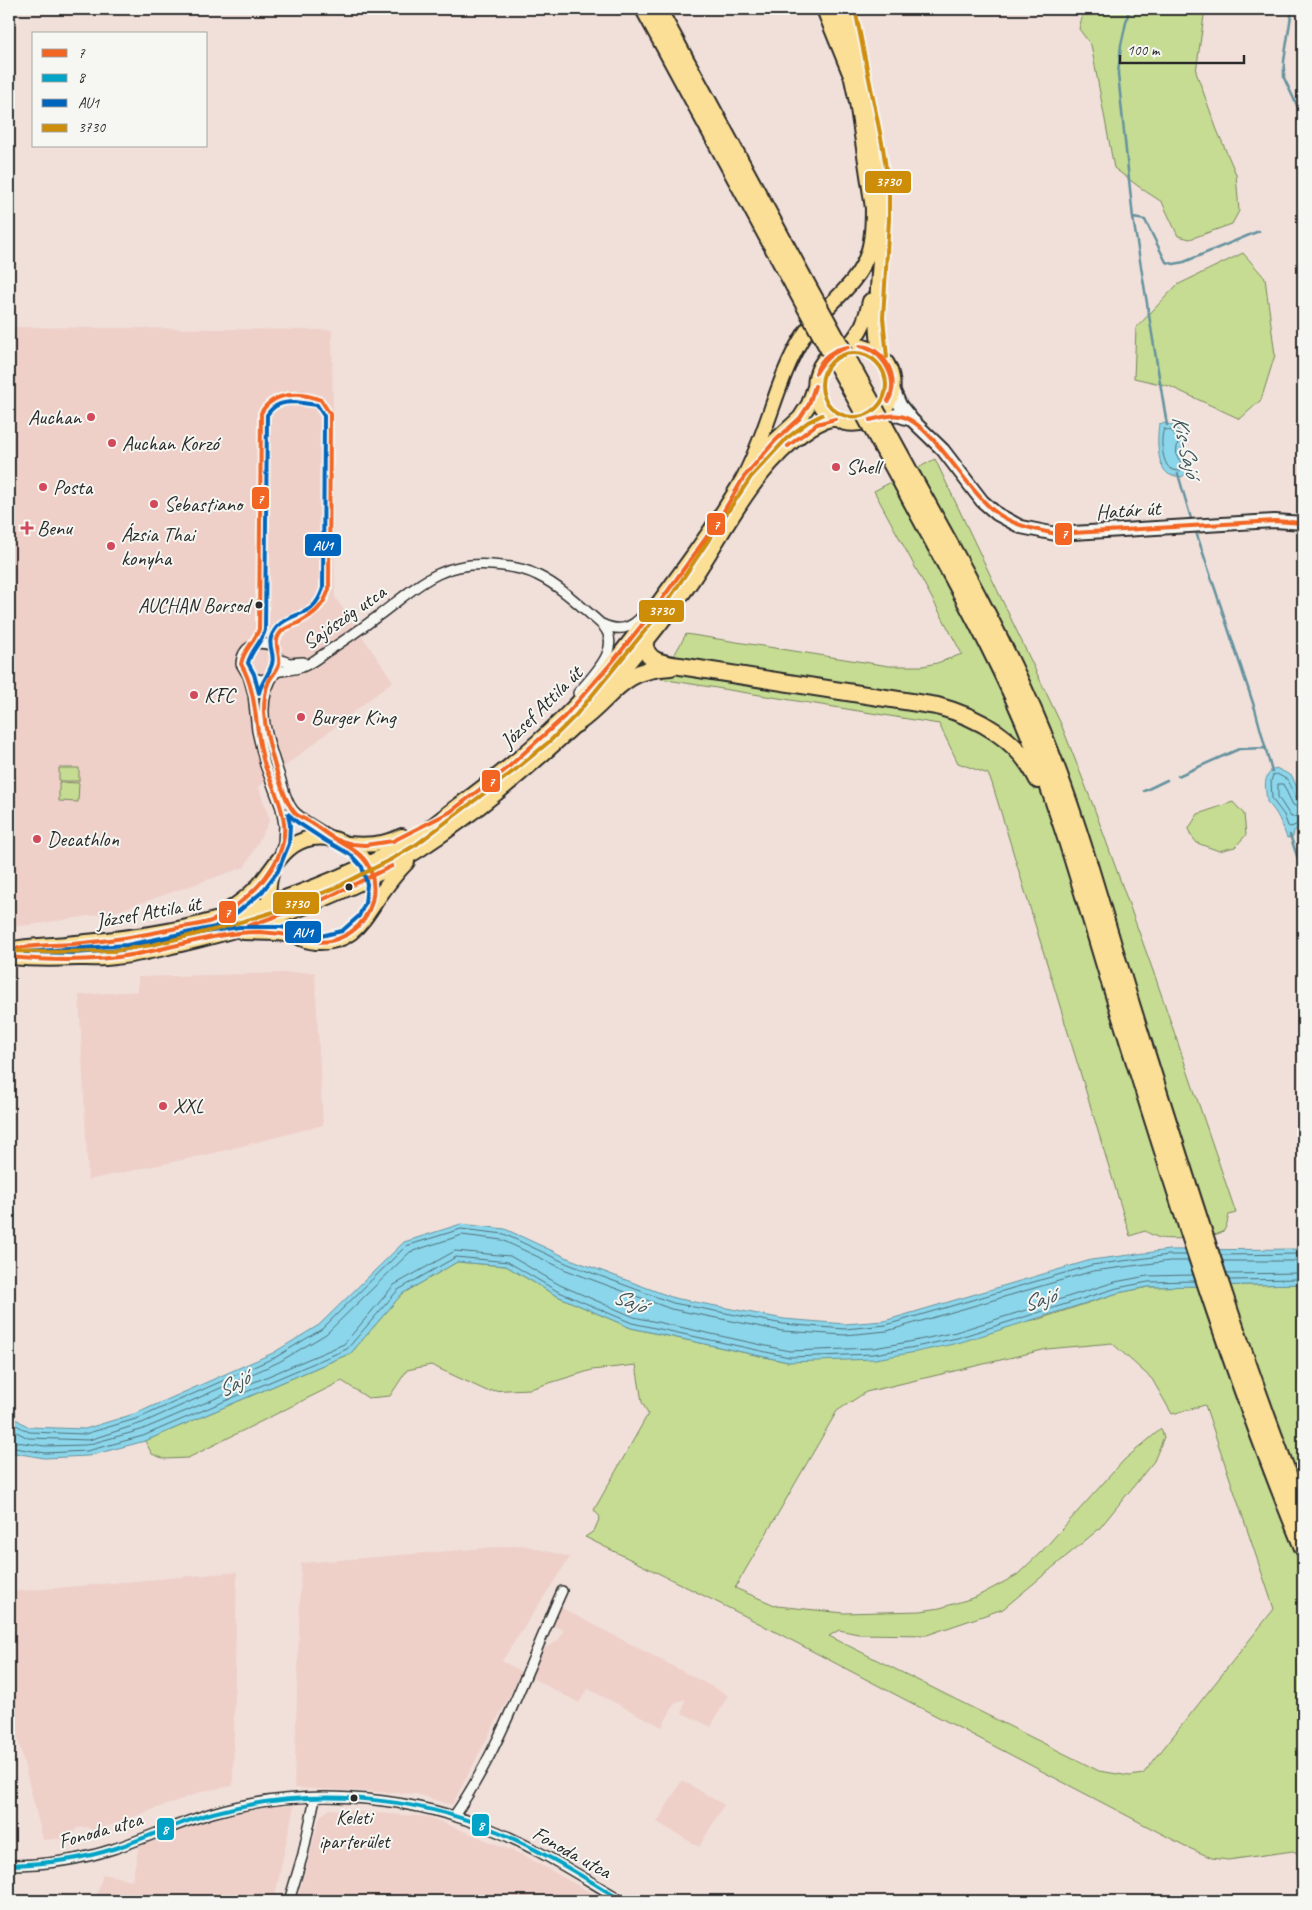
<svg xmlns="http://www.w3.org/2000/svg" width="1312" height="1910" font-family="Caveat,sans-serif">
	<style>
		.built { fill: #eed0c9 }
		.green { fill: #c5dc92; stroke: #78845e; fill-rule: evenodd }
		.water { fill: #8bd6eb; stroke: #65929e }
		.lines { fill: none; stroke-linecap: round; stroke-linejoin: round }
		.shore { stroke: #516f78; stroke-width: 1 }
		.stream { stroke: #65929e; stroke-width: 2.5 }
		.street-casing { stroke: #2b2b2b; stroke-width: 12 }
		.secondary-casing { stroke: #2b2b2b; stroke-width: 16 }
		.primary-casing { stroke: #2b2b2b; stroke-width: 18 }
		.highway-casing { stroke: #2b2b2b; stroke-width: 20 }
		.street { stroke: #f6f6f2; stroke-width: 9 }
		.secondary { stroke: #f6f6f2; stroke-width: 12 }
		.primary { stroke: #fbdf96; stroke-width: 14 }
		.highway { stroke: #fbdf96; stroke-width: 16 }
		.highway-bridge-casing { stroke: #2b2b2b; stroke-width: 20; stroke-linecap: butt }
		.highway-bridge { stroke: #fbdf96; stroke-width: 16 }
		.bus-1-casing { stroke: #f6f6f2; stroke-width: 8 }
		.bus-2-casing { stroke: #f6f6f2; stroke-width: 8 }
		.bus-3-casing { stroke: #f6f6f2; stroke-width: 8 }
		.bus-4-casing { stroke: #f6f6f2; stroke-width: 8 }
		.bus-1 { stroke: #f26522; stroke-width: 4 }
		.bus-2 { stroke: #02a3c6; stroke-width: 4 }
		.bus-3 { stroke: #0065bd; stroke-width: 4 }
		.bus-4 { stroke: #ce8d09; stroke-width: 4 }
		.poi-dot { fill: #d1495b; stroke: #f6f6f2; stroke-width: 2 }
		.bus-dot { fill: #2b2b2b; stroke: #f6f6f2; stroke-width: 2 }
		.labels { text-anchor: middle; stroke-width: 4; stroke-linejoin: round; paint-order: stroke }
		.bus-label { font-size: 20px; fill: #2b2b2b; stroke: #f6f6f2; text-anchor: end }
		.poi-label { font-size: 21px; fill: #2b2b2b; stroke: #f6f6f2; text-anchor: start }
		.street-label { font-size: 21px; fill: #2b2b2b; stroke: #f6f6f2 }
		.water-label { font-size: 22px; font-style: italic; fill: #43565b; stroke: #f6f6f2 }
		.line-badge { stroke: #f6f6f2; stroke-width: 2 }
		.badge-label { font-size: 14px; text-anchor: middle; font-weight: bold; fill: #fff }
	</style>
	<rect width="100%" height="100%" fill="#f1e0da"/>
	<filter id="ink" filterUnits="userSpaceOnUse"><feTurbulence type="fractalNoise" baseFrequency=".02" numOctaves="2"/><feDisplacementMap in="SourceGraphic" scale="10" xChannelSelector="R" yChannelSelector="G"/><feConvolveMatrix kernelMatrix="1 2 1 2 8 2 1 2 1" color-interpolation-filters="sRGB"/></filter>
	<g filter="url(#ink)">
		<path class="built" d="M 9,327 L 332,330 L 335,597 L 393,681 L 259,787 L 270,820 L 245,867 L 115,912 L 31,925 L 9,927 Z
			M 315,972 L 323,1125 L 215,1153 L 88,1180 L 79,995 L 138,991 L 138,977 Z
			M 523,1545 L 570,1557 L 502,1661 L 522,1672 L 452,1805 L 416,1794 L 294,1788 L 301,1563 Z
			M 237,1572 L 233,1786 L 204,1791 L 95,1831 L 87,1827 L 77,1828 L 69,1838 L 43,1840 L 9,1703 L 9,1592 Z
			M 560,1607 L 728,1695 L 711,1727 L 682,1713 L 685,1699 L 675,1703 L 662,1727 L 588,1689 L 579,1703 L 530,1677 L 543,1649 L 558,1641 L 563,1630 L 552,1625 Z
			M 682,1780 L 724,1805 L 699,1847 L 657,1822 Z
			M 269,1806 L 294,1806 L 274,1901 L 95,1901 L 103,1874 L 132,1880 L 139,1846 L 213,1818 Z
			M 330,1809 L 429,1817 L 523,1855 L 606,1901 L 297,1901 L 320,1816 Z"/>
		<path class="green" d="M 1084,9 L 1205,9 L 1196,72 L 1217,130 L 1236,174 L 1239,211 L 1232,224 L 1190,239 L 1178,236 L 1162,202 L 1142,189 L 1114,168 L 1091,45 L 1079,29 Z
			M 1243,253 L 1265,278 L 1275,355 L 1261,400 L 1240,419 L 1169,386 L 1134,378 L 1136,328 L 1177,285 Z
			M 935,459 L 1061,724 L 1093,805 L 1156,979 L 1236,1213 L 1229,1215 C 1227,1221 1227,1229 1222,1232 C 1213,1238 1171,1240 1160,1238 C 1154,1236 1150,1234 1145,1231 L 1130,1236 L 992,783 L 988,774 L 958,763 L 939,724 L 661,679 L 686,634 L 889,666 L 923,666 L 937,663 L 962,654 L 874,491 Z
			M 59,768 L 79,768 L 79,781 L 59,781 Z
			M 59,782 L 79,783 L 78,802 L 59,801 Z
			M 1233,802 L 1244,814 L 1246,835 L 1235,847 L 1219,851 L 1197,843 L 1190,834 L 1189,828 L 1198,814 Z
			M 457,1262 L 506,1266 L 555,1295 L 631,1328 L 788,1362 L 1039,1319 L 1118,1293 L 1148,1287 L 1303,1284 L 1303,1856 L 1293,1851 L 1228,1860 L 1212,1858 L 1189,1848 L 747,1617 L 585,1537 L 594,1531 L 600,1517 L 594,1510 L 648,1414 L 642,1402 L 636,1365 L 592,1370 L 530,1389 L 487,1391 L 431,1365 L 407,1370 L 390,1396 L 368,1398 L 342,1381 L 188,1458 L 165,1459 L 152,1454 L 145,1441 L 351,1353 L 402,1294 ZM 1112,1343 L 1152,1379 L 1172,1414 L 1205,1405 L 1274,1609 L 1143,1774 L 1130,1776 L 1099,1771 L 829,1636 L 839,1630 L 858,1634 L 927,1635 L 1003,1609 L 1099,1529 L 1154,1461 L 1164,1437 L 1161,1429 L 1124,1460 L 1043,1550 L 1017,1575 L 976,1597 L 940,1608 L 921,1611 L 844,1613 L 777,1606 L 735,1588 L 837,1411 L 866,1392 L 1047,1349 Z"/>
		<path class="water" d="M 1163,423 L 1175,426 L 1184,438 L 1181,454 L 1188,465 L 1187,472 L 1182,477 C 1179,476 1173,476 1170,475 C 1156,468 1157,437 1159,424 Z
			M 1276,768 L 1292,776 L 1303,802 L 1303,826 L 1294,831 L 1293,837 L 1287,838 C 1282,825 1278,812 1267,802 C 1266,788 1261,776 1276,768 Z
			M 461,1224 L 505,1229 L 570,1259 L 674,1298 L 784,1319 L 845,1324 L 884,1321 L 1091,1260 L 1169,1250 L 1303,1249 L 1303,1284 L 1148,1287 L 1118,1293 L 958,1343 L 916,1352 L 875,1359 L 788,1362 L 631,1328 L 555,1295 L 506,1266 L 457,1262 L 402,1294 L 351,1353 L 145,1441 L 88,1456 L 44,1458 L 9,1452 L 9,1415 L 29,1427 L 85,1429 L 137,1413 L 273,1353 L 319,1325 L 404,1242 Z"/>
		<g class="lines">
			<path class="shore" d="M 1164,429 L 1172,431 L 1178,440 L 1176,455 L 1183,465 L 1181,471 C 1176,471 1170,470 1167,465 C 1162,457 1160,438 1164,429 Z
				M 1303,803 L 1297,800 L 1288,780 L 1277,774 L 1273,775 L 1271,781 L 1272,799 L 1284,815 L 1288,826 L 1291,827 L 1303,822
				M 1303,809 L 1293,805 L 1283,784 L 1278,784 L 1278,797 L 1291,817 L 1303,816
				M 1221,1255 L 1303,1254
				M 1223,1261 L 1303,1261
				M 1227,1274 L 1303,1273
				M 1229,1280 L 1303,1279
				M 9,1421 L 29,1432 L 85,1434 L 139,1418 L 276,1357 L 322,1329 L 406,1246 L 461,1229 L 504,1234 L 568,1264 L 673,1303 L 783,1324 L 845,1329 L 886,1325 L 1092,1265 L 1169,1255 L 1186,1255
				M 9,1428 L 28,1438 L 89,1440 L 142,1423 L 279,1362 L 326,1334 L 410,1252 L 462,1235 L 502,1240 L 566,1270 L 671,1309 L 782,1331 L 845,1335 L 887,1331 L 1093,1271 L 1170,1261 L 1188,1261
				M 9,1441 L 45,1446 L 86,1445 L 141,1430 L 344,1344 L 394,1285 L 455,1251 L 510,1256 L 560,1285 L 634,1317 L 789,1351 L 874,1348 L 914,1341 L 956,1332 L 1115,1282 L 1147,1276 L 1193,1275
				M 9,1447 L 45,1453 L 87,1451 L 143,1436 L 347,1349 L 398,1290 L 456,1257 L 508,1262 L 557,1291 L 632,1323 L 789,1357 L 874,1354 L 915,1347 L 957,1338 L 1117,1288 L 1148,1282 L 1195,1281"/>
			<path class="stream" d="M 1129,9 L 1121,45 L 1118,74 L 1133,218 L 1167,425
				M 1292,9 L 1284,61 L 1284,78 L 1303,118
				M 1133,218 L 1145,220 L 1166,262 L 1174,264 L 1184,262 L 1259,231
				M 1178,474 L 1192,522
				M 1195,529 L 1255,709 L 1272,772
				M 1178,776 L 1239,749 L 1266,748
				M 1144,791 L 1167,780
				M 1290,835 L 1303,874"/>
			<g class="street-casing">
				<path id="street" d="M 602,624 C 619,632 631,629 643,615
					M 279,659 L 289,663 L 303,662
					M 276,672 L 279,659 L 272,646 C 257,639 242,647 241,664 L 248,676 L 253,694 L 257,731 L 265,765 L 281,808 L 284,825 L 283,843 L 279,855
					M 248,676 L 261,680 L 271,677
					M 331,836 C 320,829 300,819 293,810 C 285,800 283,786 279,774 C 268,741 253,703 276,672 C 285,670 294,670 302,667 C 311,664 320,656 328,651 C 345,640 362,628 378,616 C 417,587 439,561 492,565 C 507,566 524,568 537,575 C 560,586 581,606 600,623 C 626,645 593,675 578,693
					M 454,1816 C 501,1748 528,1666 562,1591
					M 9,1865 C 43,1865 80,1860 113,1849 C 147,1838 179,1823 212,1813 C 300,1787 399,1794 483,1826 C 533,1845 578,1875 623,1901
					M 289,1901 L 303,1854 L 315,1798"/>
			</g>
			<g class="secondary-casing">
				<path id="secondary" d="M 893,389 L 900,405 L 912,420 L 943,450 L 982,501 L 997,514 L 1021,527 L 1056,534 L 1256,522 L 1275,521 L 1303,523
					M 873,419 L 897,415 L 912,420"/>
			</g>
			<g class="primary-casing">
				<path id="primary" d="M 837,9 L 857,102 L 874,215
					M 849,9 C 857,46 864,83 871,120 C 876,146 882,173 883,199 C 884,252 871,305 881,358
					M 848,346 C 861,332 866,320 870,301
					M 756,463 L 775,441 L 800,418 L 809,404 L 815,387
					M 603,692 C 633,658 662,623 688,586 C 721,538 747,481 792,442 C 801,434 822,418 835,419 C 838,419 842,422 845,423 C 860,426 876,420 885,408 C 899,389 893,360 871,350 C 827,328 792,391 835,419
					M 348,844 C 367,846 385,845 402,836
					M 273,868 C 266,887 267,906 280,922 C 289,933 302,941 316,942 C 351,944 361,923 378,898 C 387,885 396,873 407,862
					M 225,912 C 237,905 249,896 259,885 C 275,867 285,842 312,838 C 322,837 330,837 339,841 C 355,847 364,856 371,872
					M 243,932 L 277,933 L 294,935
					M 9,950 C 31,945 53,946 76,943 C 123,939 170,933 215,920 C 282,901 349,877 409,842 C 426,832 442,818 458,806 C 495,779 530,751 562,719 C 603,679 638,632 671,586 C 697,551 722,516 743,479 C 762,444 771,406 786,370 C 794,351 803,333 817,318 C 837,297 861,279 869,250 C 873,236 873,222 873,207
					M 9,957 C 32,959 54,959 77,958 C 89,958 102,959 115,957 C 137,955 159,949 181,944 C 265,924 347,896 420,849 C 476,813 527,769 576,724 L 583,716"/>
			</g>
			<g class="highway-casing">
				<path id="highway" d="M 644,9 L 794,286
					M 658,9 L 805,281
					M 825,9 L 851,73
					M 913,478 C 959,560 1006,644 1042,731 C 1078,818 1102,911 1130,1001 C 1184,1173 1237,1345 1303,1513
					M 902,483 C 947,569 998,654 1033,744 C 1064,824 1087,907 1112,989 C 1171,1177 1228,1366 1303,1548
					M 657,606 C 649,622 633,650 657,661 C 664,664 673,665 680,666 L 937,706 C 979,717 1019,740 1038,780
					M 576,724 C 615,697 617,670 671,667"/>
			</g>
			<use href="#street" class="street"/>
			<use href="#secondary" class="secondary"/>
			<use href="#primary" class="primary"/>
			<use href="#highway" class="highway"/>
			<g class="highway-bridge-casing">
				<path id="highway-bridge" d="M 805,281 L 913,478
					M 794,286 L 902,483"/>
			</g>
			<use href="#highway-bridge" class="highway-bridge"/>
			<g class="bus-1-casing">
				<path id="bus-1" d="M 860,346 C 885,347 901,380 888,401
					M 860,346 C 883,351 900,379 888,401
					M 816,373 C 820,358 833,349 848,347
					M 816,373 C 824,359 832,352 848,347
					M 870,420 C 880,418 890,414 900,416 C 931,422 966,489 993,510 C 1011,525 1033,529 1056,534 L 1275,521 L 1303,523
					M 788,446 L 817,424 L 835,419
					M 338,840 L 352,844 L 365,845 L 393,841 L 450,812 L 504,771 L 564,717 L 614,660 L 657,606 L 716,524 L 744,477 L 775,441 L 800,418 L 809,404 L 815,386
					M 248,926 L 322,900 L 392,866
					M 9,950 C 32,944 50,946 73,944 C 110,941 141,936 177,928 C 188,926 200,925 211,921 C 226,916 254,892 264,879 C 276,864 286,844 284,824 C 282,804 272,785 265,766 C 254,733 259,695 241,664 C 243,650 255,642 259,629 L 261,413 C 273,391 300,392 321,400 L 330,414 L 329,589 C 323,608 313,615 296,624 C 291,626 286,627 282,631 C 271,642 281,652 279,664 C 278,670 272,675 269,681 C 265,690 264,701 264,711 C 265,732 281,800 296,814 C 301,818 308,820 313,824 C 320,828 325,833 332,837 C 348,847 365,853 371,872 C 379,898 367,926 342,937 C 322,947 306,939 286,935 C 277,933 268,933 259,932 C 217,932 177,947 137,954 C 95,962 51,961 9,957"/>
			</g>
			<g class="bus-2-casing">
				<path id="bus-2" d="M 9,1865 C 44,1864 79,1860 113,1849 C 147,1838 179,1822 213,1813 C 307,1787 411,1794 501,1833 C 544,1852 583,1877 623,1901"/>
			</g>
			<g class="bus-3-casing">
				<path id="bus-3" d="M 295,402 L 317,405 L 324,416 L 323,588 C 313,620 294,609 277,627 C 263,644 276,651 272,664 C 269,675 261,682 259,693 L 254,674 L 248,663 C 251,650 262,642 265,630 L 267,415 C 274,404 283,402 295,402 Z
					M 288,814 L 297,822 L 326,841 L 351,855 L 362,867 L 367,884 L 365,903 L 359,916 L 342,931 L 321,936 L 281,927 L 240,927 L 205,932 L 122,950 L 73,953 L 25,952 L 127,945 L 215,927 L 239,911 L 262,892 L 278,871 L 289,844 L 290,825 Z"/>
			</g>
			<g class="bus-4-casing">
				<path id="bus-4" d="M 855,9 L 883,148 L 889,189 L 889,219 L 883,318 L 887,357
					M822 385a32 32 0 1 1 64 0a32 32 0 1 1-64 0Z
					M 9,951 L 44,952 L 113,951 L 152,945 L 217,929 L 277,911 L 335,888 L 390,860 L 417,844 L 515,770 L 550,741 L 576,715 L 661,611 L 751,477 L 787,438 L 808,422 L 822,415"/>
			</g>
			<use href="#bus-1" class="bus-1"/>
			<use href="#bus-2" class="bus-2"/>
			<use href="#bus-3" class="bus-3"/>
			<use href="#bus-4" class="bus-4"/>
		</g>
	</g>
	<g class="poi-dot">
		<circle cx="91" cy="417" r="5"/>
		<circle cx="112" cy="443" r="5"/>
		<circle cx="836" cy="467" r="5"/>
		<circle cx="43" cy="487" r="5"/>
		<circle cx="154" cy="504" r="5"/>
		<path d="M24.5 520.5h5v5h5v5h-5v5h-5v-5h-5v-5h5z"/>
		<circle cx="111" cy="546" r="5"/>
		<circle cx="194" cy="695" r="5"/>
		<circle cx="301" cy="717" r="5"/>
		<circle cx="37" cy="839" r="5"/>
		<circle cx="163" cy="1106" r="5"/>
	</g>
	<g class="bus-dot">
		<circle cx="259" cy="605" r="4.5"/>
		<circle cx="349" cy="887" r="4.5"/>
		<circle cx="354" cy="1798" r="4.5"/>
	</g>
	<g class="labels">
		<g class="bus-label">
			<text x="250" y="612">AUCHAN Borsod</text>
			<text x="354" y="1824" text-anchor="middle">Keleti<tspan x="354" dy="24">iparterület</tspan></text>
		</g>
		<g class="poi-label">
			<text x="81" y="424" text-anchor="end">Auchan</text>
			<text x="122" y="450">Auchan Korzó</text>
			<text x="846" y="474">Shell</text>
			<text x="53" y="494">Posta</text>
			<text x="164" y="511">Sebastiano</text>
			<text x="37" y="535">Benu</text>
			<text x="121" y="541">Ázsia Thai<tspan x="121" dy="24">konyha</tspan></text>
			<text x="204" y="702">KFC</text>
			<text x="311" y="724">Burger King</text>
			<text x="47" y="846">Decathlon</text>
			<text x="173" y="1113">XXL</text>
		</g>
		<g class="street-label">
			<text transform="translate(1128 510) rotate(-4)" y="7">Határ út</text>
			<text transform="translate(344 617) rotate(-35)" y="7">Sajószög utca</text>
			<text transform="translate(541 707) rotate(-45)" y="7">József Attila út</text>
			<text transform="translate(148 912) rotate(-10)" y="7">József Attila út</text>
			<text transform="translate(100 1830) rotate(-16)" y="7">Fonoda utca</text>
			<text transform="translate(572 1852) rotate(29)" y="7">Fonoda utca</text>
		</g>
		<g class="water-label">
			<text transform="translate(1187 446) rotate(77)" y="8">Kis-Sajó</text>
			<text transform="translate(1039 1299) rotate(-18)" y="8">Sajó</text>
			<text transform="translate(630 1300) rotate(21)" y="8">Sajó</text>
			<text transform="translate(233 1383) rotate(-27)" y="8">Sajó</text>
		</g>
	</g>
	<g class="line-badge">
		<rect x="864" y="170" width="48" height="24" rx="5" fill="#ce8d09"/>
		<rect x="251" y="486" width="19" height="24" rx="5" fill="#f26522"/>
		<rect x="706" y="512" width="20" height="24" rx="5" fill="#f26522"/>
		<rect x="1054" y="522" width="19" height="24" rx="5" fill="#f26522"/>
		<rect x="304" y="533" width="38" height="24" rx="5" fill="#0065bd"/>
		<rect x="638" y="599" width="47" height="24" rx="5" fill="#ce8d09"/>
		<rect x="481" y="769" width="20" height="24" rx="5" fill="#f26522"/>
		<rect x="272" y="891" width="48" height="24" rx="5" fill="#ce8d09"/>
		<rect x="218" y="900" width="19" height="24" rx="5" fill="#f26522"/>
		<rect x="284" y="920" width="38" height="24" rx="5" fill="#0065bd"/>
		<rect x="471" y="1813" width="19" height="24" rx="5" fill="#02a3c6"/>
		<rect x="156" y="1817" width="19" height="24" rx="5" fill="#02a3c6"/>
	</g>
	<g class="badge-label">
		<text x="888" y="186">3730</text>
		<text x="260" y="503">7</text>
		<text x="716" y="529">7</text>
		<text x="1064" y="538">7</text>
		<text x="323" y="550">AU1</text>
		<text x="661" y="615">3730</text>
		<text x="491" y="786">7</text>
		<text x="296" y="908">3730</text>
		<text x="227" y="917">7</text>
		<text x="303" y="937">AU1</text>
		<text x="481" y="1830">8</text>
		<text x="165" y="1834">8</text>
	</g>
	<rect width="1312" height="1910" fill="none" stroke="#f6f6f2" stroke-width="30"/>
	<rect x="15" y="15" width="1282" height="1880" fill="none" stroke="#2b2b2b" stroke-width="2" filter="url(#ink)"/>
	<rect x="32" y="32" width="175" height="115" fill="#f6f6f2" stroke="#a5a5a2"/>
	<rect x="42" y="49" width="25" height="8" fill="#f26522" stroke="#a5a5a2"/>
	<text x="78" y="58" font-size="15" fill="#2b2b2b">7</text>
	<rect x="42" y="74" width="25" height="8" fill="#02a3c6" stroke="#a5a5a2"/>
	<text x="78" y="82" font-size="15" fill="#2b2b2b">8</text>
	<rect x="42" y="99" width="25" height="8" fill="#0065bd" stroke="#a5a5a2"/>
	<text x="78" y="108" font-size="15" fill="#2b2b2b">AU1</text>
	<rect x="42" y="124" width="25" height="8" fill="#ce8d09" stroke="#a5a5a2"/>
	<text x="78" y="132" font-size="15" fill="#2b2b2b">3730</text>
	<path d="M1120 55v8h124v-8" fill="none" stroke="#2b2b2b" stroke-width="2.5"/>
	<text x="1127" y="55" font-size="15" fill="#2b2b2b" stroke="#f6f6f2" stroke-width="4" paint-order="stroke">100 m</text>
</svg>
